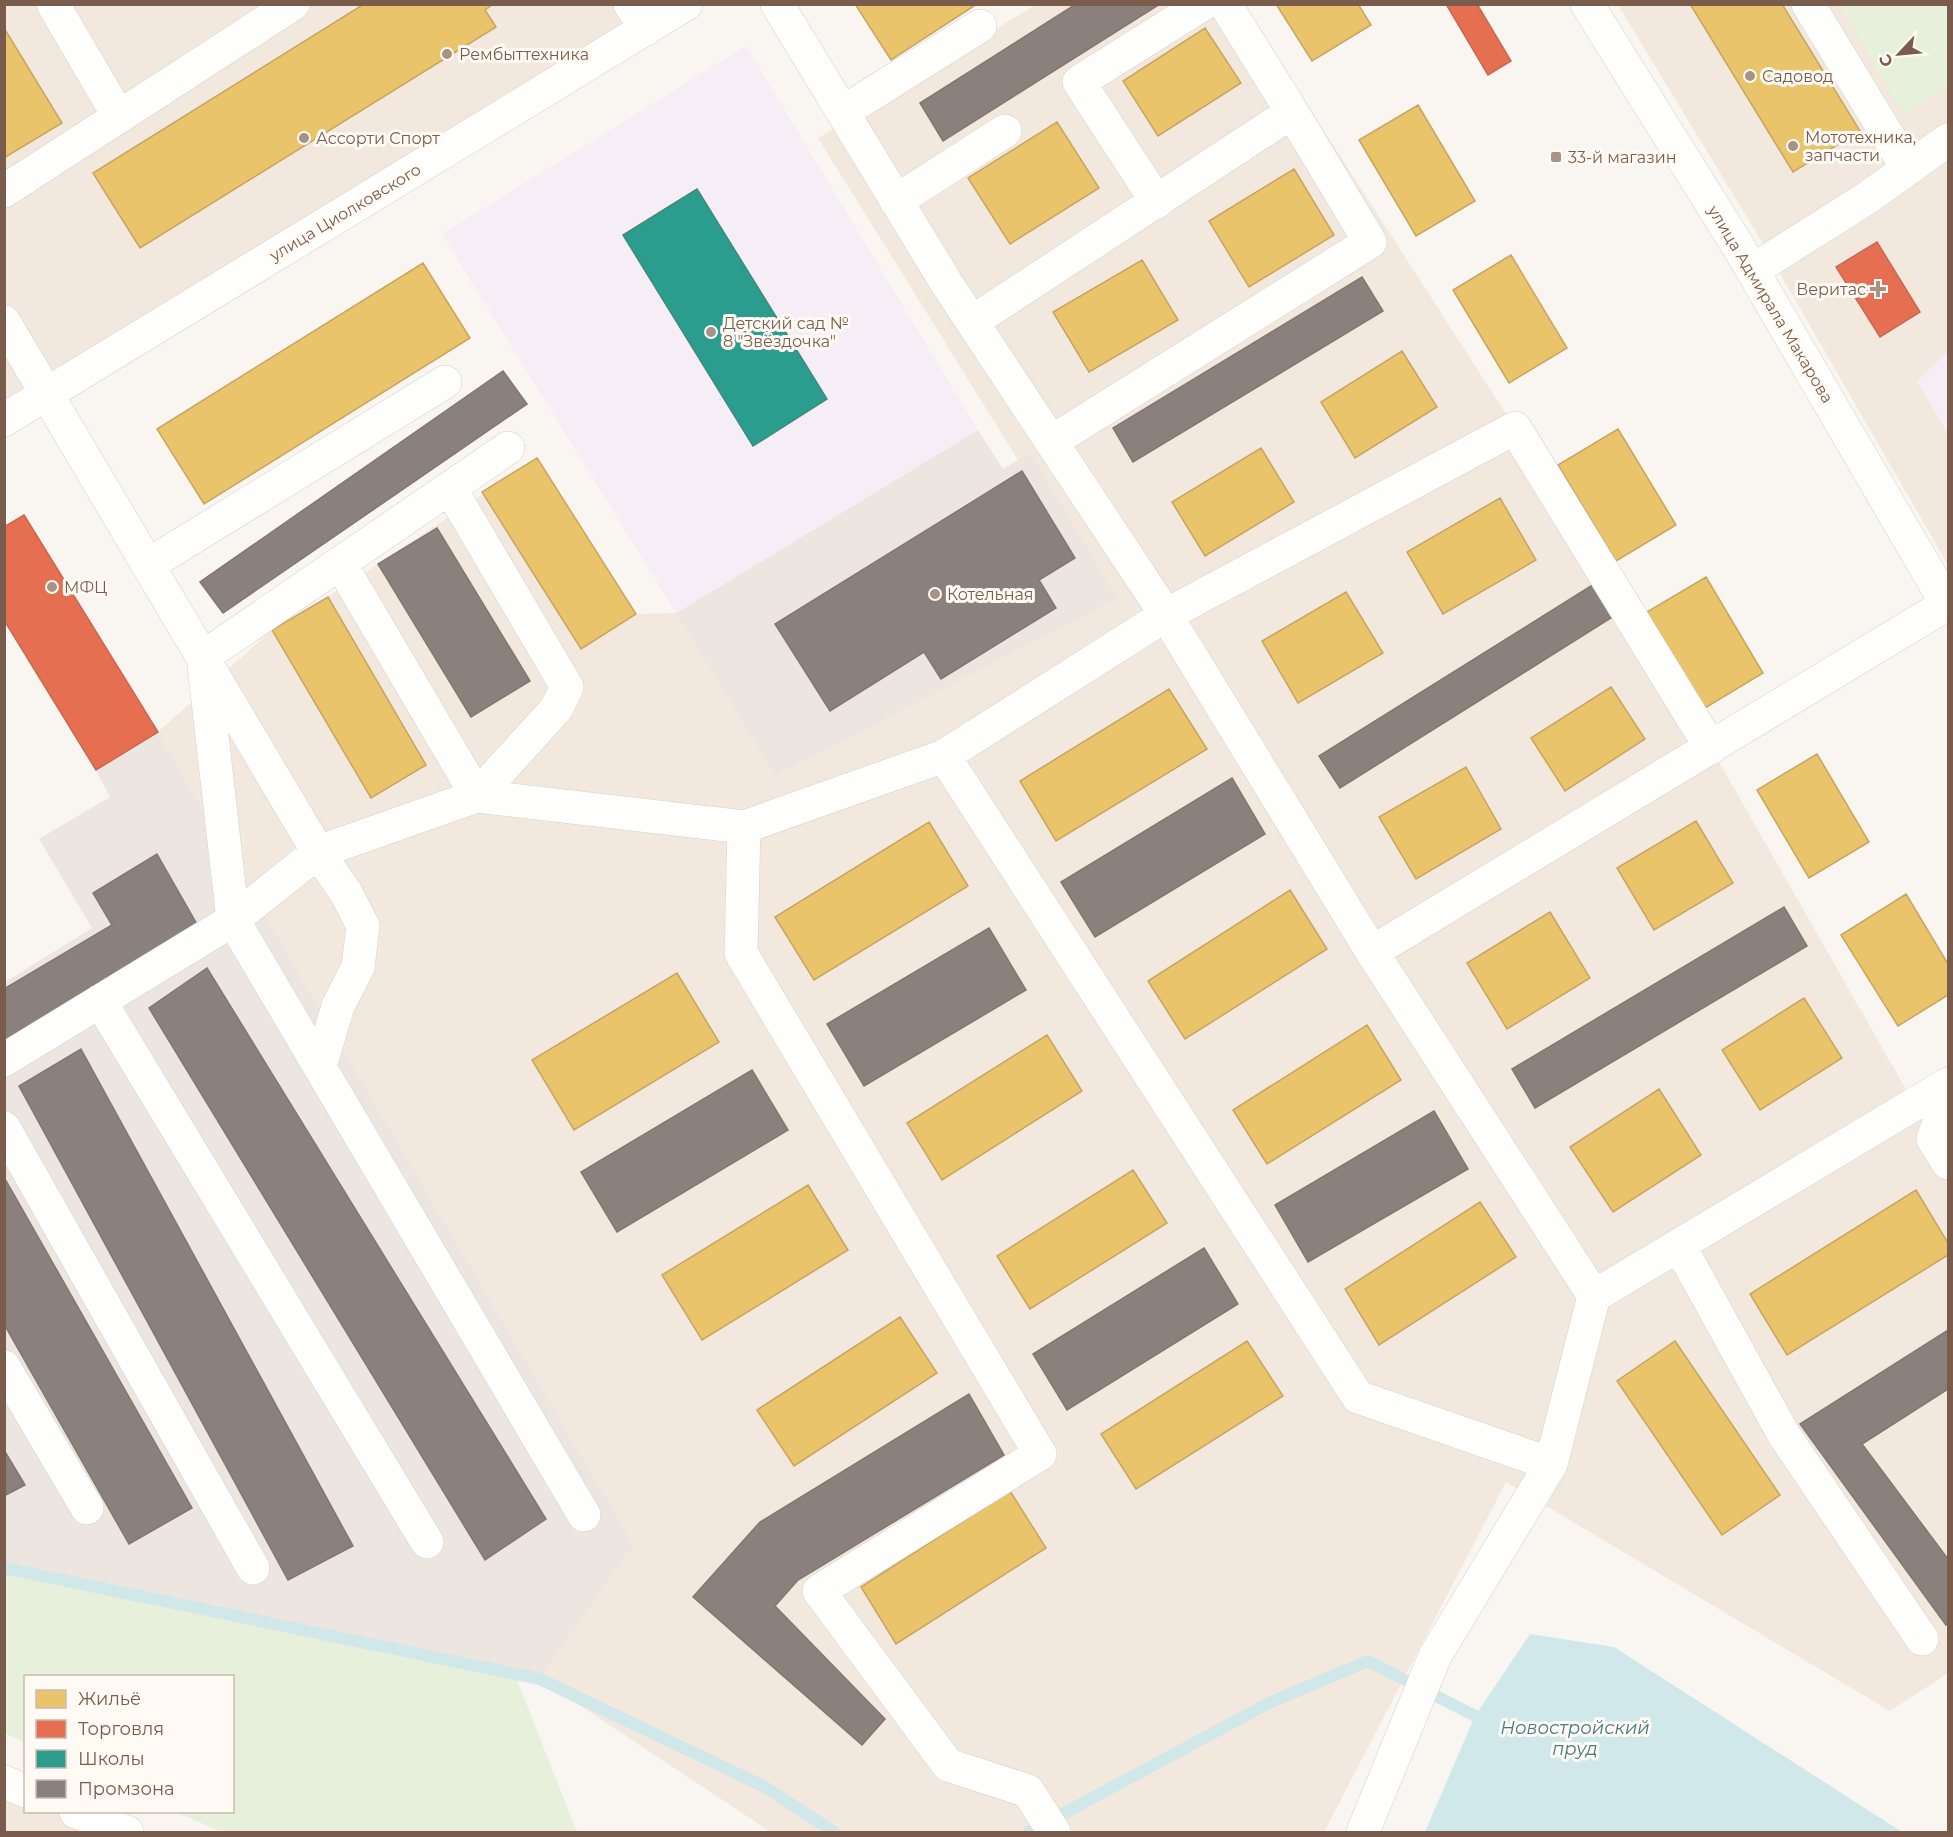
<svg xmlns="http://www.w3.org/2000/svg" width="1953" height="1837" font-family="Montserrat,sans-serif">
	<style>
		.residential { fill: #f2e8de }
		.industrial { fill: #ede5e0 }
		.education { fill: #f6eef6 }
		.green { fill: #e7f0db }
		.water { fill: #d0e8ea }
		.homes { fill: #e9c46a; stroke: #c8a561; stroke-width: 1.5 }
		.shops { fill: #e76f51; stroke: #c66950; stroke-width: 1.5 }
		.schools { fill: #2a9d8f; stroke: #428a7b; stroke-width: 1.5 }
		.industry { fill: #8a817c; stroke: #85766e; stroke-width: 1.5 }
		.lines { fill: none; stroke-linecap: round; stroke-linejoin: round }
		.stream { stroke: #d0e8ea; stroke-width: 12 }
		.minor-casing { stroke: #d7d1cb; stroke-width: 34 }
		.minor { stroke: #fefefd; stroke-width: 33 }
		.poi-dot { fill: #a69286; stroke: #fffaf3; stroke-width: 2 }
		.labels { text-anchor: middle; stroke-width: 6; stroke-linejoin: round; paint-order: stroke }
		.poi-label { font-size: 16px; fill: #7a5c4d; stroke: #fffaf3; text-anchor: start }
		.street-label { font-size: 16px; fill: #7a5c4d; stroke: #fffaf3 }
		.water-label { font-size: 18px; font-style: italic; fill: #437c86; stroke: #fffaf3 }
	</style>
	<rect width="100%" height="100%" fill="#f9f5f0"/>
	<path class="residential" d="M 5,5 L 656,5 L 5,402 Z
		M 1035,5 L 1243,5 L 1515,428 L 1711,748 L 1948,1163 L 1948,1673 L 1890,1711 L 1506,1482 L 1324,1832 L 771,1832 L 540,1679 L 634,1545 L 158,732 L 272,630 L 328,597 L 537,458 L 636,614 L 676,613 L 775,777 L 1107,603 L 818,138 Z
		M 1618,5 L 1948,5 L 1948,565 L 1756,232 Z
		M 4,1782 L 25,1791 L 26,1812 L 76,1812 L 127,1832 L 5,1832 Z"/>
	<path class="industrial" d="M 978,430 L 1003,469 L 1030,453 L 1118,598 L 775,777 L 676,613 Z
		M 158,732 L 634,1545 L 540,1679 L 5,1568 L 5,982 L 92,928 L 39,839 L 110,797 L 96,770 Z"/>
	<path class="education" d="M 746,46 L 978,430 L 676,613 L 442,234 Z
		M 1948,352 L 1948,434 L 1917,381 Z"/>
	<path class="green" d="M 1839,5 L 1948,5 L 1948,86 L 1904,114 Z
		M 5,1568 L 515,1675 L 577,1832 L 222,1832 L 176,1812 L 232,1812 L 232,1676 L 26,1676 L 25,1743 L 5,1733 Z"/>
	<path class="water" d="M 1530,1634 L 1614,1647 L 1902,1832 L 1425,1832 L 1475,1716 Z"/>
	<path class="homes" d="M 364,4 L 493,4 L 485,10 L 496,27 L 140,248 L 93,173 Z
		M 855,4 L 977,4 L 891,60 Z
		M 1276,4 L 1358,4 L 1371,25 L 1312,61 Z
		M 1690,4 L 1782,4 L 1860,131 L 1793,172 Z
		M 4,28 L 62,123 L 4,158 Z
		M 1205,28 L 1241,83 L 1158,136 L 1123,81 Z
		M 1418,105 L 1475,201 L 1416,236 L 1359,140 Z
		M 1057,122 L 1099,188 L 1010,244 L 968,178 Z
		M 1294,169 L 1334,235 L 1249,287 L 1209,221 Z
		M 1511,255 L 1567,348 L 1509,383 L 1453,290 Z
		M 1142,260 L 1178,320 L 1089,372 L 1053,312 Z
		M 423,263 L 470,338 L 204,504 L 157,429 Z
		M 1402,351 L 1437,407 L 1355,458 L 1321,402 Z
		M 1618,429 L 1676,525 L 1616,561 L 1558,465 Z
		M 1261,448 L 1294,502 L 1205,556 L 1172,502 Z
		M 537,458 L 636,614 L 581,649 L 482,492 Z
		M 1500,498 L 1536,560 L 1443,614 L 1407,552 Z
		M 1706,577 L 1763,673 L 1705,708 L 1647,612 Z
		M 1346,592 L 1383,653 L 1298,703 L 1262,641 Z
		M 328,597 L 426,765 L 371,798 L 272,630 Z
		M 1611,687 L 1645,739 L 1565,791 L 1531,738 Z
		M 1169,689 L 1207,749 L 1056,841 L 1020,781 Z
		M 1817,754 L 1869,842 L 1809,878 L 1757,790 Z
		M 1466,767 L 1501,829 L 1416,879 L 1379,817 Z
		M 1696,821 L 1733,883 L 1654,930 L 1617,868 Z
		M 929,822 L 968,886 L 814,980 L 775,917 Z
		M 1290,890 L 1327,949 L 1185,1039 L 1148,981 Z
		M 1906,894 L 1948,964 L 1948,995 L 1898,1026 L 1841,935 Z
		M 1550,912 L 1590,978 L 1507,1029 L 1467,963 Z
		M 677,973 L 719,1042 L 574,1130 L 532,1060 Z
		M 1804,998 L 1842,1058 L 1760,1110 L 1722,1050 Z
		M 1367,1025 L 1401,1080 L 1267,1164 L 1233,1110 Z
		M 1047,1035 L 1082,1091 L 942,1180 L 907,1123 Z
		M 1659,1089 L 1701,1155 L 1613,1212 L 1570,1147 Z
		M 1133,1170 L 1167,1223 L 1030,1309 L 997,1256 Z
		M 808,1185 L 848,1250 L 702,1340 L 662,1275 Z
		M 1916,1190 L 1948,1243 L 1948,1255 L 1787,1355 L 1750,1294 Z
		M 1480,1202 L 1516,1257 L 1379,1345 L 1345,1289 Z
		M 900,1317 L 937,1373 L 794,1466 L 757,1410 Z
		M 1247,1341 L 1283,1396 L 1136,1489 L 1101,1434 Z
		M 1675,1341 L 1780,1495 L 1722,1535 L 1617,1381 Z
		M 1010,1491 L 1046,1548 L 896,1644 L 861,1587 Z"/>
	<path class="shops" d="M 1446,4 L 1477,4 L 1511,61 L 1488,75 Z
		M 1877,242 L 1920,312 L 1880,337 L 1836,267 Z
		M 24,515 L 158,732 L 96,770 L 4,620 L 4,527 Z"/>
	<path class="schools" d="M 697,189 L 827,399 L 753,446 L 623,235 Z"/>
	<path class="industry" d="M 1076,4 L 1160,4 L 943,141 L 920,103 Z
		M 1362,277 L 1383,311 L 1133,462 L 1113,428 Z
		M 503,371 L 527,404 L 223,613 L 200,582 Z
		M 1022,471 L 1075,558 L 1039,580 L 1056,608 L 941,679 L 924,652 L 830,711 L 775,624 Z
		M 437,528 L 530,681 L 471,717 L 378,564 Z
		M 1594,584 L 1614,616 L 1340,788 L 1319,756 Z
		M 1232,778 L 1265,834 L 1095,937 L 1061,882 Z
		M 157,854 L 198,926 L 4,1042 L 4,989 L 112,925 L 93,893 Z
		M 1784,907 L 1807,946 L 1535,1108 L 1512,1069 Z
		M 989,928 L 1026,990 L 864,1086 L 827,1024 Z
		M 207,968 L 546,1519 L 485,1560 L 149,1008 Z
		M 81,1049 L 353,1546 L 288,1580 L 19,1086 Z
		M 752,1070 L 788,1130 L 617,1232 L 581,1172 Z
		M 1434,1111 L 1468,1169 L 1308,1262 L 1275,1205 Z
		M 4,1177 L 192,1508 L 129,1544 L 4,1324 Z
		M 1204,1248 L 1238,1304 L 1067,1410 L 1033,1354 Z
		M 1948,1330 L 1948,1389 L 1862,1444 L 1948,1559 L 1948,1623 L 1946,1625 L 1800,1424 Z
		M 969,1394 L 1004,1455 L 798,1580 L 775,1606 L 885,1719 L 862,1745 L 693,1597 L 760,1522 Z
		M 4,1450 L 25,1485 L 4,1496 Z"/>
	<g class="lines">
		<path class="stream" d="M 4,1568 L 540,1679 L 765,1787 L 834,1832
			M 1029,1832 L 1269,1703 L 1368,1661 L 1475,1716 L 1488,1726"/>
		<g class="minor-casing">
			<path id="minor" d="M 53,4 L 119,117
				M 630,4 L 646,29
				M 777,4 L 947,284 L 1166,615 L 1372,952 L 1594,1296
				M 1225,4 L 1292,112
				M 1587,4 L 1741,251 L 1948,606
				M 1808,4 L 1908,169
				M 843,112 L 980,26
				M 4,191 L 293,4
				M 896,201 L 1005,131
				M 1157,202 L 1079,82 L 1203,4
				M 1753,270 L 1867,198 L 1948,140
				M 4,322 L 318,852 L 346,893 L 363,926 L 358,967 L 338,1006 L 320,1067
				M 972,322 L 1292,112 L 1370,242 L 1051,442
				M 4,420 L 686,4
				M 340,563 L 477,796 L 556,709 L 567,687 L 450,488
				M 148,565 L 445,382
				M 203,657 L 233,920 L 584,1515
				M 203,657 L 508,448
				M 944,756 L 1358,1397 L 1551,1464
				M 744,827 L 741,953 L 1040,1454 L 819,1591 L 948,1765 L 1028,1791 L 1054,1832
				M 1372,952 L 1947,604
				M 100,1001 L 427,1542
				M 4,1060 L 233,920 L 318,852 L 477,796 L 744,827 L 944,756 L 1166,615 L 1515,428 L 1711,748
				M 1948,1097 L 1933,1139 L 1948,1163
				M 4,1128 L 253,1568
				M 1679,1245 L 1784,1435 L 1922,1639
				M 4,1367 L 87,1508
				M 4,1782 L 26,1791
				M 76,1812 L 127,1832
				M 1363,1832 L 1435,1656 L 1551,1464 L 1594,1296 L 1948,1084"/>
		</g>
		<use href="#minor" class="minor"/>
	</g>
	<g class="poi-dot">
		<circle cx="447" cy="54" r="6"/>
		<circle cx="1750" cy="76" r="6"/>
		<circle cx="304" cy="138" r="6"/>
		<circle cx="1793" cy="146" r="6"/>
		<rect x="1550" y="151" width="12" height="12" rx="3"/>
		<path d="M1875 280h6v6h6v6h-6v6h-6v-6h-6v-6h6z"/>
		<circle cx="711" cy="332" r="6"/>
		<circle cx="52" cy="587" r="6"/>
		<circle cx="935" cy="594" r="6"/>
	</g>
	<g class="labels">
		<g class="poi-label">
			<text x="459" y="60">Рембыттехника</text>
			<text x="1762" y="82">Садовод</text>
			<text x="1805" y="143">Мототехника,<tspan x="1805" dy="18">запчасти</tspan></text>
			<text x="316" y="144">Ассорти Спорт</text>
			<text x="1568" y="163">33-й магазин</text>
			<text x="1866" y="295" text-anchor="end">Веритас</text>
			<text x="723" y="329">Детский сад №<tspan x="723" dy="18">8 "Звёздочка"</tspan></text>
			<text x="64" y="593">МФЦ</text>
			<text x="947" y="600">Котельная</text>
		</g>
		<g class="street-label">
			<text transform="translate(345 212) rotate(-31)" y="6">улица Циолковского</text>
			<text transform="translate(1771 304) rotate(59)" y="6">улица Адмирала Макарова</text>
		</g>
		<g class="water-label">
			<text x="1575" y="1734">Новостройский<tspan x="1575" dy="21">пруд</tspan></text>
		</g>
	</g>
	<rect width="1953" height="1837" fill="none" stroke="#7a5c4d" stroke-width="12"/>
	<rect x="24" y="1675" width="210" height="138" fill="#fffaf3" stroke="#cabbb1" stroke-width="1.5"/>
	<rect x="36" y="1690" width="30" height="18" fill="#e9c46a" stroke="#cabbb1" stroke-width="1.5"/>
	<text x="78" y="1705" font-size="18" fill="#7a5c4d">Жильё</text>
	<rect x="36" y="1720" width="30" height="18" fill="#e76f51" stroke="#cabbb1" stroke-width="1.5"/>
	<text x="78" y="1735" font-size="18" fill="#7a5c4d">Торговля</text>
	<rect x="36" y="1750" width="30" height="18" fill="#2a9d8f" stroke="#cabbb1" stroke-width="1.5"/>
	<text x="78" y="1765" font-size="18" fill="#7a5c4d">Школы</text>
	<rect x="36" y="1780" width="30" height="18" fill="#8a817c" stroke="#cabbb1" stroke-width="1.5"/>
	<text x="78" y="1795" font-size="18" fill="#7a5c4d">Промзона</text>
	<g transform="translate(1899 54) rotate(244)" stroke="#fffaf3" stroke-width="4.5" paint-order="stroke">
	<path d="M0-4.5L10 22L0 15L-10 22Z" fill="#7a5c4d"/>
	<text y="-9" font-size="16" font-weight="bold" text-anchor="middle" fill="#7a5c4d">С</text>
	</g>
</svg>
